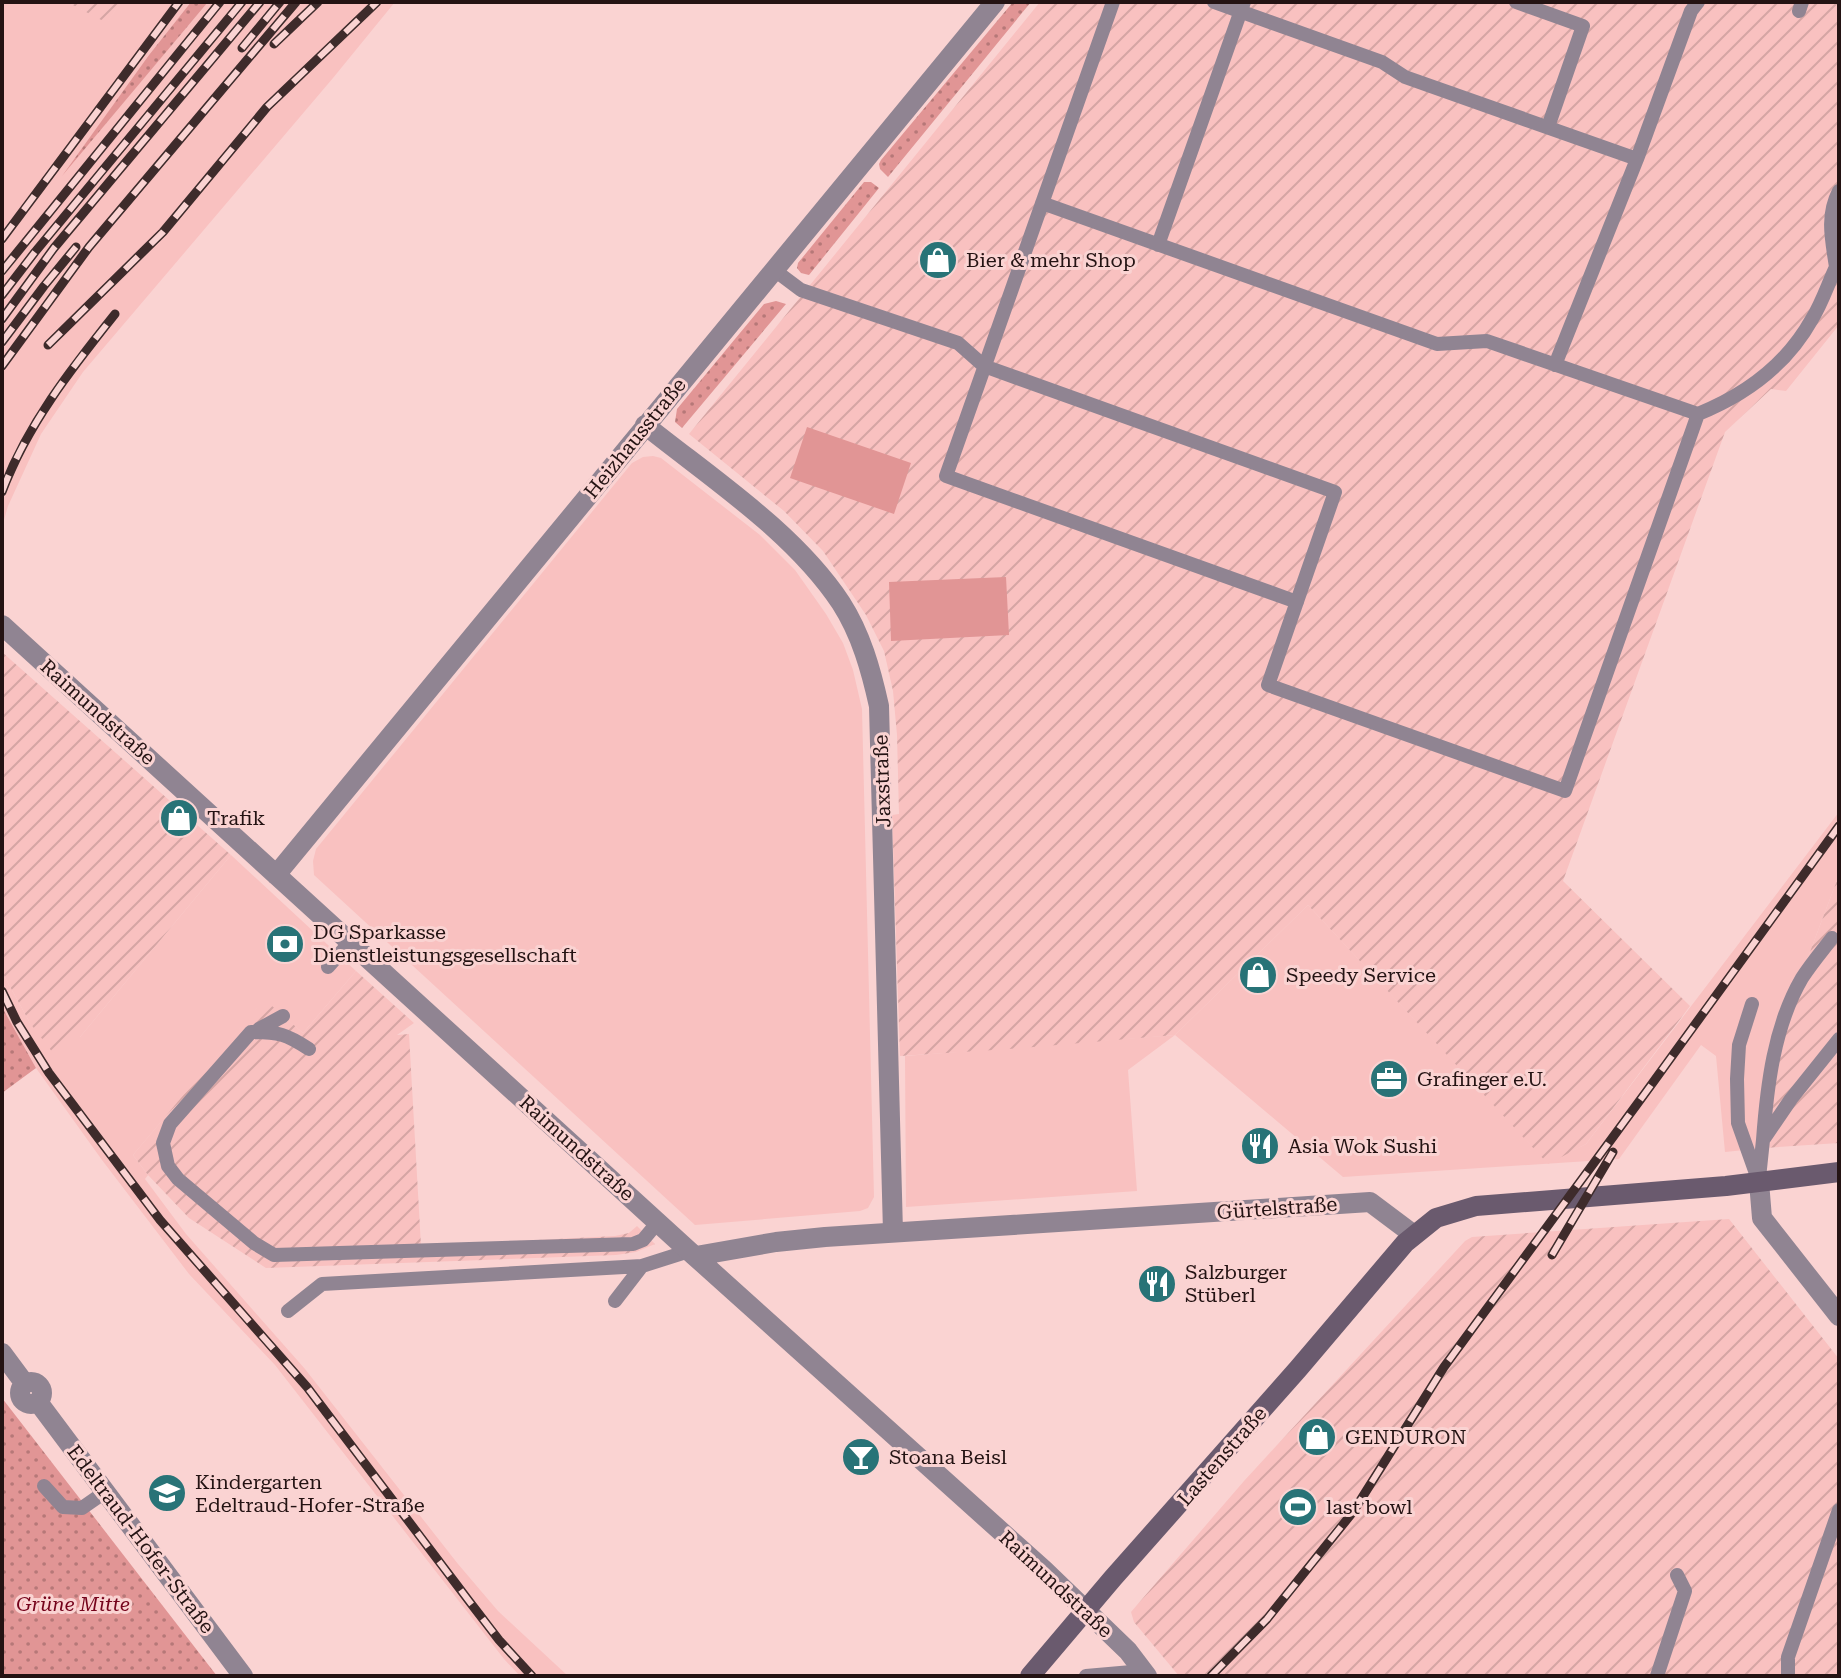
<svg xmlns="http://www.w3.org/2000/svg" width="1841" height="1678" font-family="'Roboto Serif',serif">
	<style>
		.built { fill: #f9c1c0 }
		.industrial { fill: url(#industrial-furrows) }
		.grass { fill: url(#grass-dots) }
		.garden { fill: #e19595 }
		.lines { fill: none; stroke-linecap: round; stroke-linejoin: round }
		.lane { stroke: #908492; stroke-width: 14 }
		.street { stroke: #908492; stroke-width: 20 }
		.secondary { stroke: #6a5a6e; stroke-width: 20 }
		.rail-casing { stroke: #3e2b2b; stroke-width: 9 }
		.rail { stroke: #fad3d2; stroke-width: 6; stroke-dasharray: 18; stroke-linecap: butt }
		.labels { text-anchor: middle; stroke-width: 6; stroke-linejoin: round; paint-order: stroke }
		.poi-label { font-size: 20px; fill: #241313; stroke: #fad3d2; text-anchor: start }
		.street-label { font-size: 20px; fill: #241313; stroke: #fad3d2 }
		.park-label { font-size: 20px; font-style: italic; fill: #75031b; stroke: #fad3d2 }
	</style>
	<defs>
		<pattern id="industrial-furrows" width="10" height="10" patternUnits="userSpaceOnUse" patternTransform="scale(2)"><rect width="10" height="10" fill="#f9c1c0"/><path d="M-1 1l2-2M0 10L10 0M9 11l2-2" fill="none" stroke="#d5a5a4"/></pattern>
		<pattern id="grass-dots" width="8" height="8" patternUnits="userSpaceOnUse" patternTransform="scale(2)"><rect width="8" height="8" fill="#e19595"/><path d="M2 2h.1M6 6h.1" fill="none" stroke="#b67878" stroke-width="1.8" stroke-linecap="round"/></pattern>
	</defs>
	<rect width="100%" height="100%" fill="#fad3d2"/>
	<path class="built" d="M 2,2 L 67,2 L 107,22 L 121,2 L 191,2 L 149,55 L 72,163 L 208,2 L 395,2 L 333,78 L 83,372 L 41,434 L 8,506 L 2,527 Z
		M 653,456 L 661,458 L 760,535 L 795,570 L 826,614 L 843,643 L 853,670 L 862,709 L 874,1197 L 868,1208 L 860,1211 L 695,1225 L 314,875 L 313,861 L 316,849 L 632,463 L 643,457 Z
		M 1839,812 L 1839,875 L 1788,1010 L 1764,1148 L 1725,1152 L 1716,1056 L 1701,1045 L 1619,1159 L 1343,1177 L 1175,1035 L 1128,1070 L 1137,1191 L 906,1207 L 905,1056 L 1175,1035 L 1308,905 L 1548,1163 L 1586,1144 Z
		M 231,855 L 356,971 L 303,1033 L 264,1000 L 133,1155 L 148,1175 L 145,1179 L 186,1234 L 305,1369 L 458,1564 L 498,1611 L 568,1676 L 520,1676 L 504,1659 L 275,1365 L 189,1274 L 102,1160 L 36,1068 L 2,1007 L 2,972 L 30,1023 L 80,1037 Z"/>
	<path class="industrial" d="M 67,2 L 121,2 L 107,23 Z
		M 1040,2 L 1839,2 L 1839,325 L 1786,391 L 1771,389 L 1725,432 L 1563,881 L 1690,1006 L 1586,1144 L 1548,1164 L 1308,905 L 1175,1035 L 1009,1049 L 900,1056 L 892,815 L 899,814 L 897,735 L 893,691 L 884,651 L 866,615 L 823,551 L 784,511 L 689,434 Z
		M 2,652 L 231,855 L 80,1037 L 53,1053 L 30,1023 L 2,972 Z
		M 1839,875 L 1839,1143 L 1764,1148 L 1788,1010 Z
		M 356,971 L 414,1023 L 397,1035 L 409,1034 L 421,1246 L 615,1236 L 629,1233 L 637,1226 L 655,1244 L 636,1252 L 616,1255 L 266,1268 L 189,1218 L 148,1175 L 133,1155 L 264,999 L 303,1033 Z
		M 1729,1219 L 1839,1359 L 1839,1676 L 1179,1676 L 1134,1622 L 1131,1612 L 1244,1481 L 1465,1241 L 1472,1237 Z"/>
	<path class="grass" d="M 191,2 L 208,2 L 62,176 L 149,55 Z
		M 1013,2 L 1031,2 L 888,177 L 880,169 L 879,164 L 881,160 Z
		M 864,182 L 871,182 L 879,188 L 809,275 L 801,273 L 797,268 L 798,263 Z
		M 776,301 L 786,304 L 682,428 L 675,422 L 677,409 L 764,304 Z
		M 2,1007 L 36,1068 L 2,1093 Z
		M 2,1398 L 217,1676 L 2,1676 Z"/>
	<path class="garden" d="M 807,427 L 911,463 L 894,514 L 790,478 Z
		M 1006,577 L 1009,635 L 891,641 L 889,582 Z"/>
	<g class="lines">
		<path class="lane" d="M 1113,2 L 946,476 L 1297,602
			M 1214,2 L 1382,62 L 1405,77 L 1637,159 L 1555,365
			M 1516,2 L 1583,26 L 1548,127
			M 1799,11 L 1802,2
			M 1637,159 L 1691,11 L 1698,2
			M 1839,191 C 1826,216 1832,240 1836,267 L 1839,266
			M 1158,245 L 1244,2
			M 773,269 L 801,290 L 958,343 L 984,366 L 1335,492 L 1268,685 L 1565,791 L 1698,414 L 1487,341 L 1437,344 L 1042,203
			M 1698,414 C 1745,395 1787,364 1812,319 C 1822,303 1828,284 1836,267
			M 328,967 L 350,942
			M 1752,1004 L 1739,1045 L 1737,1079 L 1738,1123 L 1759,1182
			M 259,1029 L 283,1016
			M 309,1049 C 286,1034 279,1032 251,1032 L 170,1124 L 163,1143 L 168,1166 L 178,1179 L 254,1243 L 274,1255 L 633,1244 L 643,1240 L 658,1222
			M 1763,1140 C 1767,1086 1774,1026 1802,978 C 1811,964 1822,951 1832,938
			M 1759,1178 L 1763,1140 L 1791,1099 L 1839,1039
			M 615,1301 L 642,1266 L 689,1251
			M 288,1311 L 322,1284 L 642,1266
			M 44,1486 L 63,1507 L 82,1508 L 105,1492
			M 1086,1676 L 1143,1671
			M 1657,1676 L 1685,1591 L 1677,1575
			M 1788,1676 L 1788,1657 L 1839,1510"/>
		<path class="street" d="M 645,425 C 711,478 794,532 841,603 C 861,634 871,670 879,706 L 893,1232
			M 2,625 L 689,1251 L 1044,1570 L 1128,1651 L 1147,1676
			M 276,875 L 995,2
			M 1759,1182 L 1762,1218 L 1839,1316
			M 696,1256 L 776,1242 L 825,1237 L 1370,1202 L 1414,1235
			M 2,1353 L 25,1384
			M20 1393a11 11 0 1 1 22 0a11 11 0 1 1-22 0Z
			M 38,1402 L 243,1676"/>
		<path class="secondary" d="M 1030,1676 L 1113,1578 L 1298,1369 L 1405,1243 L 1436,1218 L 1476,1206 L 1726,1186 L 1839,1172"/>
		<g class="rail-casing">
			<path id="rail" d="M 274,44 L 318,2
				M 242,48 L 280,2
				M 2,239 L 179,2
				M 2,271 L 220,2
				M 2,295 L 35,252 L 242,2
				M 2,319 L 54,248 L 260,2
				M 2,342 L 44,286 L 76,247
				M 48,345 L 163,232 L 267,107 L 377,2
				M 2,366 L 89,247 L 296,2
				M 2,492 C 27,425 71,369 115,314
				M 2,991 L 17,1022 L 49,1073 L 160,1220 L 307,1387 L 469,1601 L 499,1640 L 532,1676
				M 1552,1255 L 1613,1152
				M 1211,1676 L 1267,1619 L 1353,1512 L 1444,1367 L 1646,1092 L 1839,826"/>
		</g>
		<use href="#rail" class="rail"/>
	</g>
	<defs>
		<g id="shop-disc" transform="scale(2)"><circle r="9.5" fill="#287377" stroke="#fad3d2"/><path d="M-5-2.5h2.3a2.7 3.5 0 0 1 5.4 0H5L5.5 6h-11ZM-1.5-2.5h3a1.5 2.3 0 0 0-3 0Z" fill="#fff"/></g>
		<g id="bank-disc" transform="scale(2)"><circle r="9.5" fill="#287377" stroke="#fad3d2"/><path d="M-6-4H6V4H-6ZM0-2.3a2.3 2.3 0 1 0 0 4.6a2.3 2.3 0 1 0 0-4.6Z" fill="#fff"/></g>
		<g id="office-disc" transform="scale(2)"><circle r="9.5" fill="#287377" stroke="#fad3d2"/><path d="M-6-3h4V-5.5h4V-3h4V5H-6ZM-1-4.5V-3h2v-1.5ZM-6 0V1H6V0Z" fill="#fff"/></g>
		<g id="restaurant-disc" transform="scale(2)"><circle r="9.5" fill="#287377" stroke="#fad3d2"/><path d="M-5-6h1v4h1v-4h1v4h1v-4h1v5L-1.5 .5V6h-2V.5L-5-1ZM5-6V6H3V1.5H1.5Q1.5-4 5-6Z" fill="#fff"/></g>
		<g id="bar-disc" transform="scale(2)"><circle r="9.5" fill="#287377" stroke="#fad3d2"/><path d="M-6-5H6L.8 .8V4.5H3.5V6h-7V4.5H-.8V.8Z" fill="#fff"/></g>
		<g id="school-disc" transform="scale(2)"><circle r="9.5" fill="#287377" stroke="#fad3d2"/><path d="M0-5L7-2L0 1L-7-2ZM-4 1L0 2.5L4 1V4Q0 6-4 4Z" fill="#fff"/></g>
		<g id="stadium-disc" transform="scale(2)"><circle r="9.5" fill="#287377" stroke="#fad3d2"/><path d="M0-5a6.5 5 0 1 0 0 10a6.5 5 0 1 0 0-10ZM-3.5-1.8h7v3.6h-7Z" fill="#fff"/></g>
	</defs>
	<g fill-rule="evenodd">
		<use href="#shop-disc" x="938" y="260"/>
		<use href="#shop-disc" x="179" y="818"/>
		<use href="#bank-disc" x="285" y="944"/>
		<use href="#shop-disc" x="1258" y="975"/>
		<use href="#office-disc" x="1389" y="1079"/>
		<use href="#restaurant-disc" x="1260" y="1146"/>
		<use href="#restaurant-disc" x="1157" y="1284"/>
		<use href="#shop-disc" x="1317" y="1437"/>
		<use href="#bar-disc" x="861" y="1457"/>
		<use href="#school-disc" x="167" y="1493"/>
		<use href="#stadium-disc" x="1298" y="1507"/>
	</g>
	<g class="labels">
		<g class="poi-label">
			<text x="966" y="267">Bier &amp; mehr Shop</text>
			<text x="207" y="825">Trafik</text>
			<text x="313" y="939">DG Sparkasse<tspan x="313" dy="23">Dienstleistungsgesellschaft</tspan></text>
			<text x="1286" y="982">Speedy Service</text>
			<text x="1417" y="1086">Grafinger e.U.</text>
			<text x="1288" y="1153">Asia Wok Sushi</text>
			<text x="1185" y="1279">Salzburger<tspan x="1185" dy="23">Stüberl</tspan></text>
			<text x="1345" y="1444">GENDURON</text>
			<text x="889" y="1464">Stoana Beisl</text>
			<text x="195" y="1489">Kindergarten<tspan x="195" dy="23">Edeltraud-Hofer-Straße</tspan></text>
			<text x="1326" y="1514">last bowl</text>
		</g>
		<g class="street-label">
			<text transform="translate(635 438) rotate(-51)" y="7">Heizhausstraße</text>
			<text transform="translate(98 712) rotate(42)" y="7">Raimundstraße</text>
			<text transform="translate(882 781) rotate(-92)" y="7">Jaxstraße</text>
			<text transform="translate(577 1148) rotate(42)" y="7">Raimundstraße</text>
			<text transform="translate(1277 1208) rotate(-4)" y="7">Gürtelstraße</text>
			<text transform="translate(1222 1456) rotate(-49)" y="7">Lastenstraße</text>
			<text transform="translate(141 1539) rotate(53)" y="7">Edeltraud-Hofer-Straße</text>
			<text transform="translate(1056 1584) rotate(43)" y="7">Raimundstraße</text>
		</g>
		<g class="park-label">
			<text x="73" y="1611">Grüne Mitte</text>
		</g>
	</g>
	<rect width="1841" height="1678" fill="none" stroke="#241313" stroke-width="8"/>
</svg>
